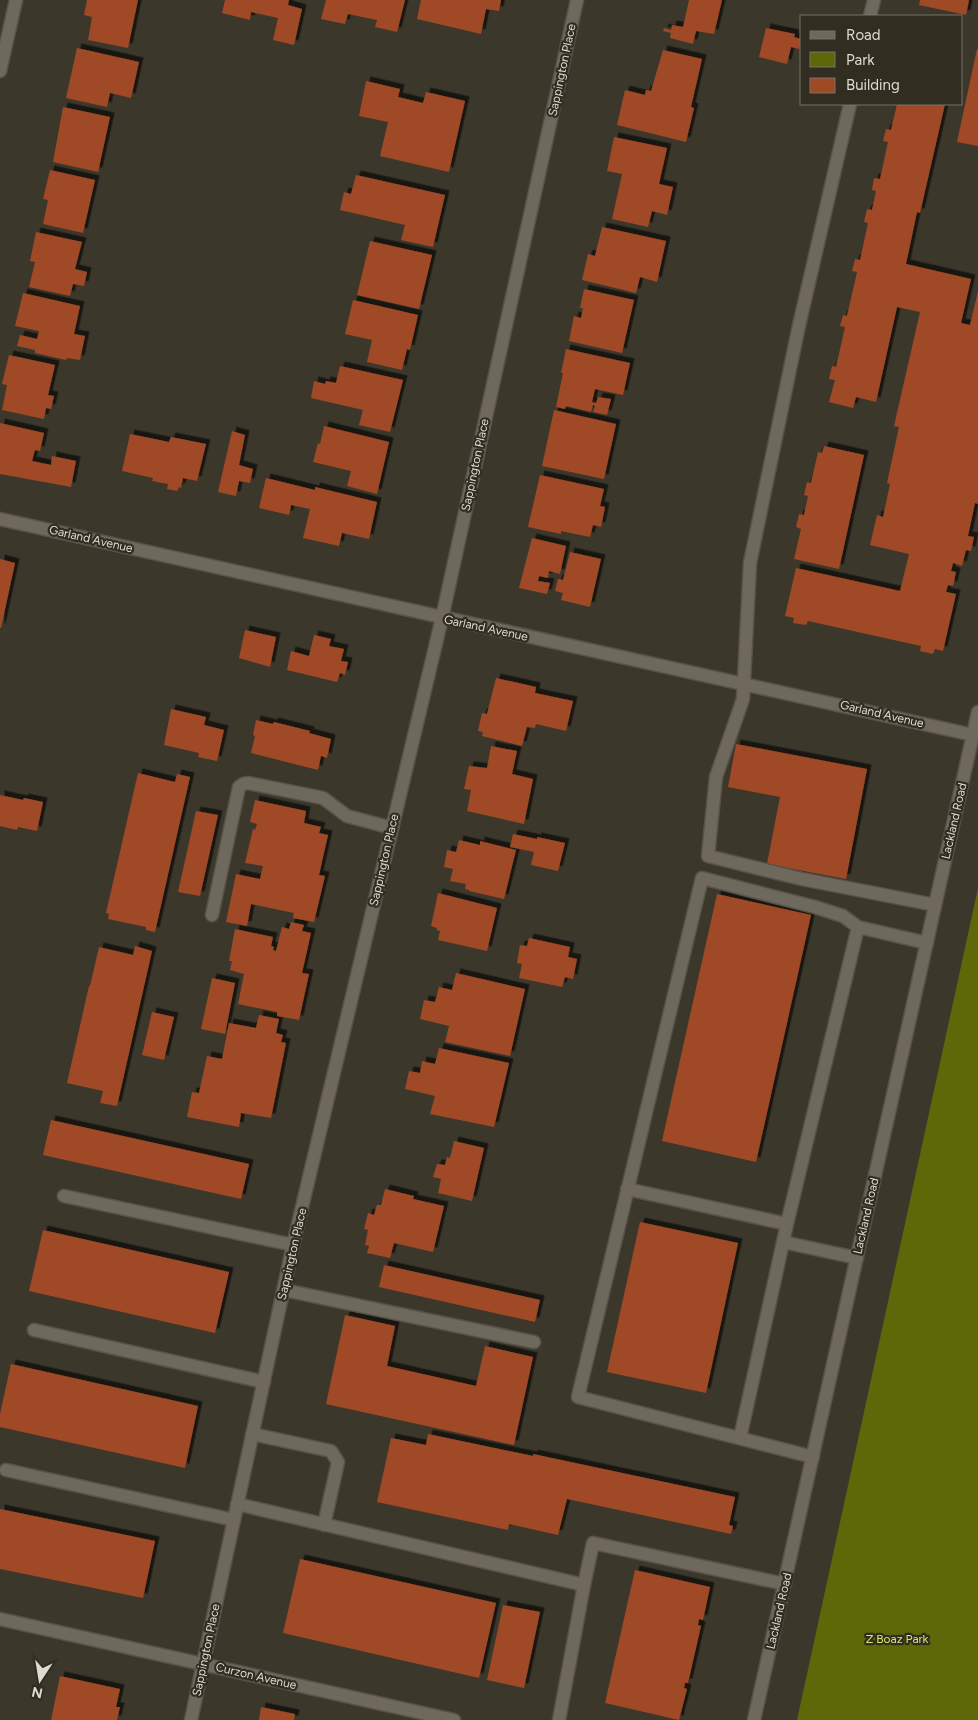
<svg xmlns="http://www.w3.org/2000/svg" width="978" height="1720" font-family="Figtree,sans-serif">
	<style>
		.green { fill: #5e6808 }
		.building { fill: #a04925; filter: url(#shadow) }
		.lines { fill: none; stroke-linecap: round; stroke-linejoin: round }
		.service-casing { stroke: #575349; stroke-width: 15 }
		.minor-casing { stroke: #575349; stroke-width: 15 }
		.tertiary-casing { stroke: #575349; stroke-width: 15 }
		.service { stroke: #6e695c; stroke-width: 12 }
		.minor { stroke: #6e695c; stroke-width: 12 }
		.tertiary { stroke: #6e695c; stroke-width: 12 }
		.labels { text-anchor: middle; stroke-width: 4.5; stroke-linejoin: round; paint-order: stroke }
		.street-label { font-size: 12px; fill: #dedbd4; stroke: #312d21 }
		.park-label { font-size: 12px; fill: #d6e968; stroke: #312d21 }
	</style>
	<defs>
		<filter id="shadow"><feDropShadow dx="4.5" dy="-4.5" stdDeviation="0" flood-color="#0009"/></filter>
	</defs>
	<rect width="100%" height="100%" fill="#3c372b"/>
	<path class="green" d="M 978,888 L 978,1720 L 797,1720 Z"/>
	<path class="building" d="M 87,0 L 138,0 L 128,48 L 88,40 L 92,17 L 84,15 Z
		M 225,0 L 289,0 L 288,5 L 302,9 L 294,45 L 273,40 L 278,18 L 251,12 L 250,20 L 222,13 Z
		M 326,0 L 405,0 L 397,32 L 375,27 L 377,20 L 348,14 L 345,24 L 321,19 Z
		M 421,0 L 501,0 L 499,11 L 486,9 L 481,34 L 417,19 Z
		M 689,0 L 722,0 L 714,34 L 696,31 L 693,44 L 670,38 L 671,33 L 663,31 L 664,28 L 671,30 L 672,25 L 683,27 Z
		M 920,0 L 969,0 L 966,15 L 919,5 Z
		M 766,28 L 795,34 L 794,37 L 801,39 L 799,49 L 791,47 L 787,64 L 759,57 Z
		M 77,48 L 139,62 L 131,98 L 110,93 L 107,107 L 66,98 Z
		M 977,49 L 978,49 L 978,146 L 957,142 Z
		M 663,50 L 702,59 L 691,107 L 694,108 L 686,142 L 617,125 L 625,90 L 645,95 L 646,90 L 651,91 Z
		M 366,81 L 400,89 L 398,97 L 423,103 L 426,92 L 465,101 L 449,172 L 380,156 L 388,122 L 359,116 Z
		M 897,104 L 945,104 L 920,213 L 917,212 L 906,264 L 971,279 L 961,323 L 970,325 L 978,291 L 978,504 L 975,503 L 968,536 L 974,537 L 971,551 L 966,550 L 962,566 L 953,563 L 951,571 L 956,572 L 953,586 L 948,585 L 946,592 L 956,594 L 943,651 L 935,649 L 933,654 L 920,651 L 921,646 L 808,621 L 806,625 L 793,623 L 794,618 L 785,616 L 796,568 L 900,591 L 909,554 L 870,545 L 877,515 L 883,517 L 890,484 L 887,483 L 899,427 L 894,426 L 920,312 L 897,307 L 876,402 L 856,397 L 853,408 L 829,402 L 835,380 L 829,379 L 832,366 L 836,367 L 845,327 L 840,326 L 843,315 L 847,316 L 857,272 L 852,271 L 855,259 L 860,260 L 868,223 L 864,222 L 867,209 L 872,210 L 876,191 L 872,190 L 874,178 L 880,179 L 888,142 L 883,141 L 886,129 L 891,130 Z
		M 63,107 L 110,117 L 98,172 L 53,162 Z
		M 614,137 L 667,148 L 659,184 L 673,187 L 667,215 L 652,211 L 648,227 L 612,219 L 622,174 L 607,171 Z
		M 50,170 L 95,180 L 83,233 L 43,224 L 48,200 L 43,199 Z
		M 356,175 L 445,195 L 433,247 L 401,240 L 405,225 L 340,210 L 344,192 L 351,194 Z
		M 602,227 L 666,241 L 657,282 L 640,277 L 636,293 L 582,280 L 588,254 L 595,256 Z
		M 36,232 L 82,242 L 75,269 L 87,272 L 84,286 L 73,284 L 70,296 L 29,287 L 35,262 L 30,261 Z
		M 370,241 L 432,255 L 419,309 L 357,295 Z
		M 584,289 L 634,300 L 622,353 L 569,341 L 574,316 L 581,318 L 583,308 L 580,308 Z
		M 23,293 L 80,306 L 74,334 L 85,336 L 80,360 L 67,358 L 66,360 L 35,353 L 35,350 L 17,346 L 20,335 L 37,339 L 39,331 L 15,326 Z
		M 353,300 L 418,315 L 410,350 L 407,349 L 402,370 L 367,362 L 372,340 L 345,334 Z
		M 566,349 L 630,363 L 623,395 L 595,389 L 592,402 L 596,403 L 598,397 L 611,399 L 607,415 L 593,412 L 595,406 L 593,405 L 591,412 L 566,406 L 565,409 L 556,407 L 563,373 L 561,373 Z
		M 9,355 L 55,365 L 48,395 L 54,396 L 51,409 L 46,408 L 44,419 L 2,410 L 7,385 L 2,384 Z
		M 340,366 L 403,380 L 390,432 L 359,425 L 363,410 L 311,398 L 314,381 L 325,384 L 326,381 L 336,383 Z
		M 554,410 L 616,424 L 604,479 L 542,466 Z
		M 0,423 L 44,433 L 40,451 L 35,450 L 32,461 L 51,465 L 52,456 L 76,461 L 71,487 L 0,474 Z
		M 324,426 L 389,442 L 377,494 L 347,486 L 351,471 L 313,462 L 318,443 L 320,444 Z
		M 232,431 L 245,435 L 239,465 L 253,469 L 250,483 L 239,481 L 236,496 L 218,492 Z
		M 130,434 L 169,442 L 171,437 L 206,444 L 197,481 L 183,478 L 181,488 L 179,487 L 177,491 L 167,489 L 168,484 L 152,481 L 153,478 L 122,471 Z
		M 824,446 L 864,455 L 839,569 L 794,559 L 801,529 L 796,527 L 799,514 L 804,515 L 808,496 L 804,495 L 807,482 L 811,483 L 818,452 L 822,453 Z
		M 540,475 L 604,489 L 600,506 L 605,507 L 601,527 L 593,525 L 590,537 L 561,531 L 561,534 L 528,527 Z
		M 266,478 L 315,490 L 315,487 L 377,502 L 369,539 L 342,533 L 339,546 L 303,538 L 310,509 L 291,505 L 289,515 L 259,508 Z
		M 532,538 L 566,546 L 560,574 L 549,571 L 548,578 L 539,576 L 538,581 L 550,583 L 547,594 L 519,588 Z
		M 570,552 L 601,559 L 590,607 L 561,600 L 563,593 L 555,591 L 558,579 L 563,580 Z
		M 0,559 L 15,563 L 1,628 L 0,628 Z
		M 245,630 L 276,637 L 270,667 L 239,658 Z
		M 314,635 L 331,639 L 329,646 L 344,649 L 341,661 L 348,662 L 345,675 L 340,673 L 337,682 L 287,670 L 291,651 L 309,656 Z
		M 496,678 L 536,687 L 535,693 L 573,701 L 566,731 L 536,724 L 535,728 L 527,727 L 522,746 L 482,736 L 483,732 L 478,731 L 482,713 L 487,714 Z
		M 171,709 L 206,717 L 204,725 L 224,730 L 217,761 L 198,757 L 199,753 L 164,745 Z
		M 256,720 L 273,724 L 274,722 L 310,731 L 309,733 L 331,739 L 327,758 L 321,756 L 318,770 L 251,753 L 255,736 L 253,735 Z
		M 736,744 L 867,769 L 846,879 L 767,864 L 780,797 L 728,787 Z
		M 491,746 L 517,751 L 512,774 L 533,779 L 524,824 L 467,811 L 471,790 L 464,789 L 469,766 L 487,768 Z
		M 138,773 L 175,782 L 177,774 L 190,777 L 155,932 L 146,930 L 146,927 L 108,919 L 109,914 L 106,913 Z
		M 0,795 L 23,800 L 24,798 L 43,802 L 37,831 L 18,827 L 17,830 L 0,826 Z
		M 255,800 L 306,811 L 304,823 L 321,827 L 319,833 L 328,835 L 319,875 L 325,876 L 314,922 L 293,918 L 294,913 L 251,904 L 247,926 L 226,922 L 236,874 L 260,879 L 262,870 L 263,866 L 245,863 L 253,829 L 255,830 L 257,824 L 250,822 Z
		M 196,811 L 218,815 L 200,896 L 178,892 Z
		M 513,834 L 537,839 L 537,837 L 565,843 L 558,871 L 531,865 L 534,852 L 510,847 Z
		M 459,840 L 480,845 L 480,841 L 516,850 L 504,899 L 469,891 L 469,890 L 465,889 L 466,884 L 450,881 L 453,869 L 444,867 L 447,850 L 456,852 Z
		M 438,893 L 497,908 L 487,951 L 438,940 L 440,931 L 437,930 L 437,928 L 431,926 Z
		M 717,894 L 811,915 L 756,1162 L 662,1141 Z
		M 291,922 L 304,925 L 302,931 L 311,933 L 302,973 L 309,974 L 299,1020 L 277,1016 L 277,1012 L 238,1004 L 244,974 L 230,970 L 232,961 L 229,961 L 235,929 L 273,937 L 271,946 L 274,947 L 273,950 L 276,951 L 282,927 L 289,929 Z
		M 529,938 L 570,947 L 568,957 L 577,959 L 573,979 L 565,977 L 562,987 L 519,978 L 522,964 L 517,963 L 520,945 L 527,946 Z
		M 135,946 L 152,951 L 117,1106 L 100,1103 L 103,1091 L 67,1083 L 89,986 L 90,986 L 99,947 L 133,955 Z
		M 456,973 L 525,989 L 510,1056 L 445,1042 L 449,1026 L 420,1019 L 424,1000 L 435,1002 L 439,987 L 452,990 Z
		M 212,978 L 235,983 L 225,1034 L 201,1029 Z
		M 152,1012 L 174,1017 L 164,1060 L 142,1055 Z
		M 259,1015 L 279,1019 L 276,1033 L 283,1035 L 281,1042 L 286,1043 L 271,1118 L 241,1113 L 239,1127 L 187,1117 L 192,1092 L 199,1093 L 207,1056 L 222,1059 L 229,1023 L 256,1028 Z
		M 439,1048 L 509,1063 L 494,1127 L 430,1114 L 435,1096 L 405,1089 L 409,1071 L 420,1073 L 422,1061 L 435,1064 Z
		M 51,1120 L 249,1164 L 241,1199 L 43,1155 Z
		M 454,1141 L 484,1148 L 472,1201 L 438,1193 L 441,1179 L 433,1177 L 437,1164 L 445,1165 L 447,1157 L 450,1158 Z
		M 385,1189 L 414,1196 L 413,1199 L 444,1206 L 433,1252 L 394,1243 L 390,1258 L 367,1253 L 369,1246 L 365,1245 L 368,1230 L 364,1229 L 368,1213 L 374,1215 L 377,1205 L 381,1205 Z
		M 640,1222 L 738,1243 L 706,1393 L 607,1372 Z
		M 43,1230 L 229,1272 L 215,1333 L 29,1291 Z
		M 384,1265 L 540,1300 L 535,1322 L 379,1287 Z
		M 345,1315 L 395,1326 L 387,1366 L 476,1386 L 485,1346 L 533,1357 L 514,1445 L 326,1404 Z
		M 11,1364 L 198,1406 L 185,1468 L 0,1427 L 0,1414 Z
		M 428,1434 L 533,1456 L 533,1454 L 735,1497 L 729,1525 L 733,1526 L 731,1534 L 567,1499 L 558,1535 L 509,1524 L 508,1530 L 377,1502 L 391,1438 L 426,1445 Z
		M 0,1509 L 155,1541 L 143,1598 L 0,1569 Z
		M 300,1559 L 496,1603 L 479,1678 L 283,1633 Z
		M 635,1570 L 710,1587 L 703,1620 L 699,1619 L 698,1625 L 701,1626 L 688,1683 L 685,1683 L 684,1688 L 687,1689 L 679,1720 L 605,1703 Z
		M 503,1605 L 540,1612 L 524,1688 L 487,1680 Z
		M 60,1676 L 120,1689 L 116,1707 L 120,1707 L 117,1720 L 51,1720 Z
		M 261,1707 L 295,1714 L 294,1720 L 259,1720 Z"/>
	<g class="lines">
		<g class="service-casing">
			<path id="service" d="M 870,16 L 874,0
				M 850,104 L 798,330 L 750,563 L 743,699 L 716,777 L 708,856 L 802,879 L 935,905
				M 212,915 L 239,787 L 243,784 L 248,783 L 323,798 L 347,816 L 392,828
				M 627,1189 L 787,1224
				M 64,1196 L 293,1245
				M 783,1242 L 857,1258
				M 284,1290 L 534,1342
				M 34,1330 L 264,1382
				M 252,1434 L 331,1451 L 338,1462 L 324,1525
				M 740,1438 L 787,1224 L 858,927
				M 813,1457 L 578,1397 L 702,878 L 815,907 L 843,916 L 858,927 L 927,943
				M 6,1470 L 234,1520
				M 237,1504 L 584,1585 L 559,1720
				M 584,1585 L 593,1543 L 785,1584"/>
		</g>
		<g class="minor-casing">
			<path id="minor" d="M 0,71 L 16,0
				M 0,519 L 973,735
				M 0,1619 L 454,1720
				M 191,1720 L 293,1245 L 442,618 L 577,0"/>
		</g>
		<g class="tertiary-casing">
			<path id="tertiary" d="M 754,1720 L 978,712"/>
		</g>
		<use href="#service" class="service"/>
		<use href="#minor" class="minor"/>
		<use href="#tertiary" class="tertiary"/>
	</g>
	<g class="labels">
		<g class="street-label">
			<text transform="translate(562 70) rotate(-78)" y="4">Sappington Place</text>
			<text transform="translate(475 465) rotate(-78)" y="4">Sappington Place</text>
			<text transform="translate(91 539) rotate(13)" y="4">Garland Avenue</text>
			<text transform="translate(486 628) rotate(12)" y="4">Garland Avenue</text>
			<text transform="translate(882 714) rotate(13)" y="4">Garland Avenue</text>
			<text transform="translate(954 821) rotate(-77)" y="4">Lackland Road</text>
			<text transform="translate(384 860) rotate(-77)" y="4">Sappington Place</text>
			<text transform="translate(866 1216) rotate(-77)" y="4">Lackland Road</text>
			<text transform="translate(292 1254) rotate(-77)" y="4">Sappington Place</text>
			<text transform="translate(779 1611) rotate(-77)" y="4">Lackland Road</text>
			<text transform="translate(206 1650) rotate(-78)" y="4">Sappington Place</text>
			<text transform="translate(256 1676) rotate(13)" y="4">Curzon Avenue</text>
		</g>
		<g class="park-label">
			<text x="897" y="1643">Z Boaz Park</text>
		</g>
	</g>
	<rect x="800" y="15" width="162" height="90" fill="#312d21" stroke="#767369"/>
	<rect x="810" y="31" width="25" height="8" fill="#6e695c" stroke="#767369"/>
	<text x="846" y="40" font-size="15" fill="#dedbd4">Road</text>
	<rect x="810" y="52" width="25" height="15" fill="#5e6808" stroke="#767369"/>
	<text x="846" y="65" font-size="15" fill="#dedbd4">Park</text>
	<rect x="810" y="78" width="25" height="15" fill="#a04925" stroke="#767369"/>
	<text x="846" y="90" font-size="15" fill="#dedbd4">Building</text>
	<g transform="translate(40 1680) rotate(192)" stroke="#312d21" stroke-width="4" paint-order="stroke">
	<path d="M0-4L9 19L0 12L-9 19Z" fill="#dedbd4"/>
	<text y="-8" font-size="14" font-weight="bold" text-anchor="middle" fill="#dedbd4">N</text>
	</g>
</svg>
